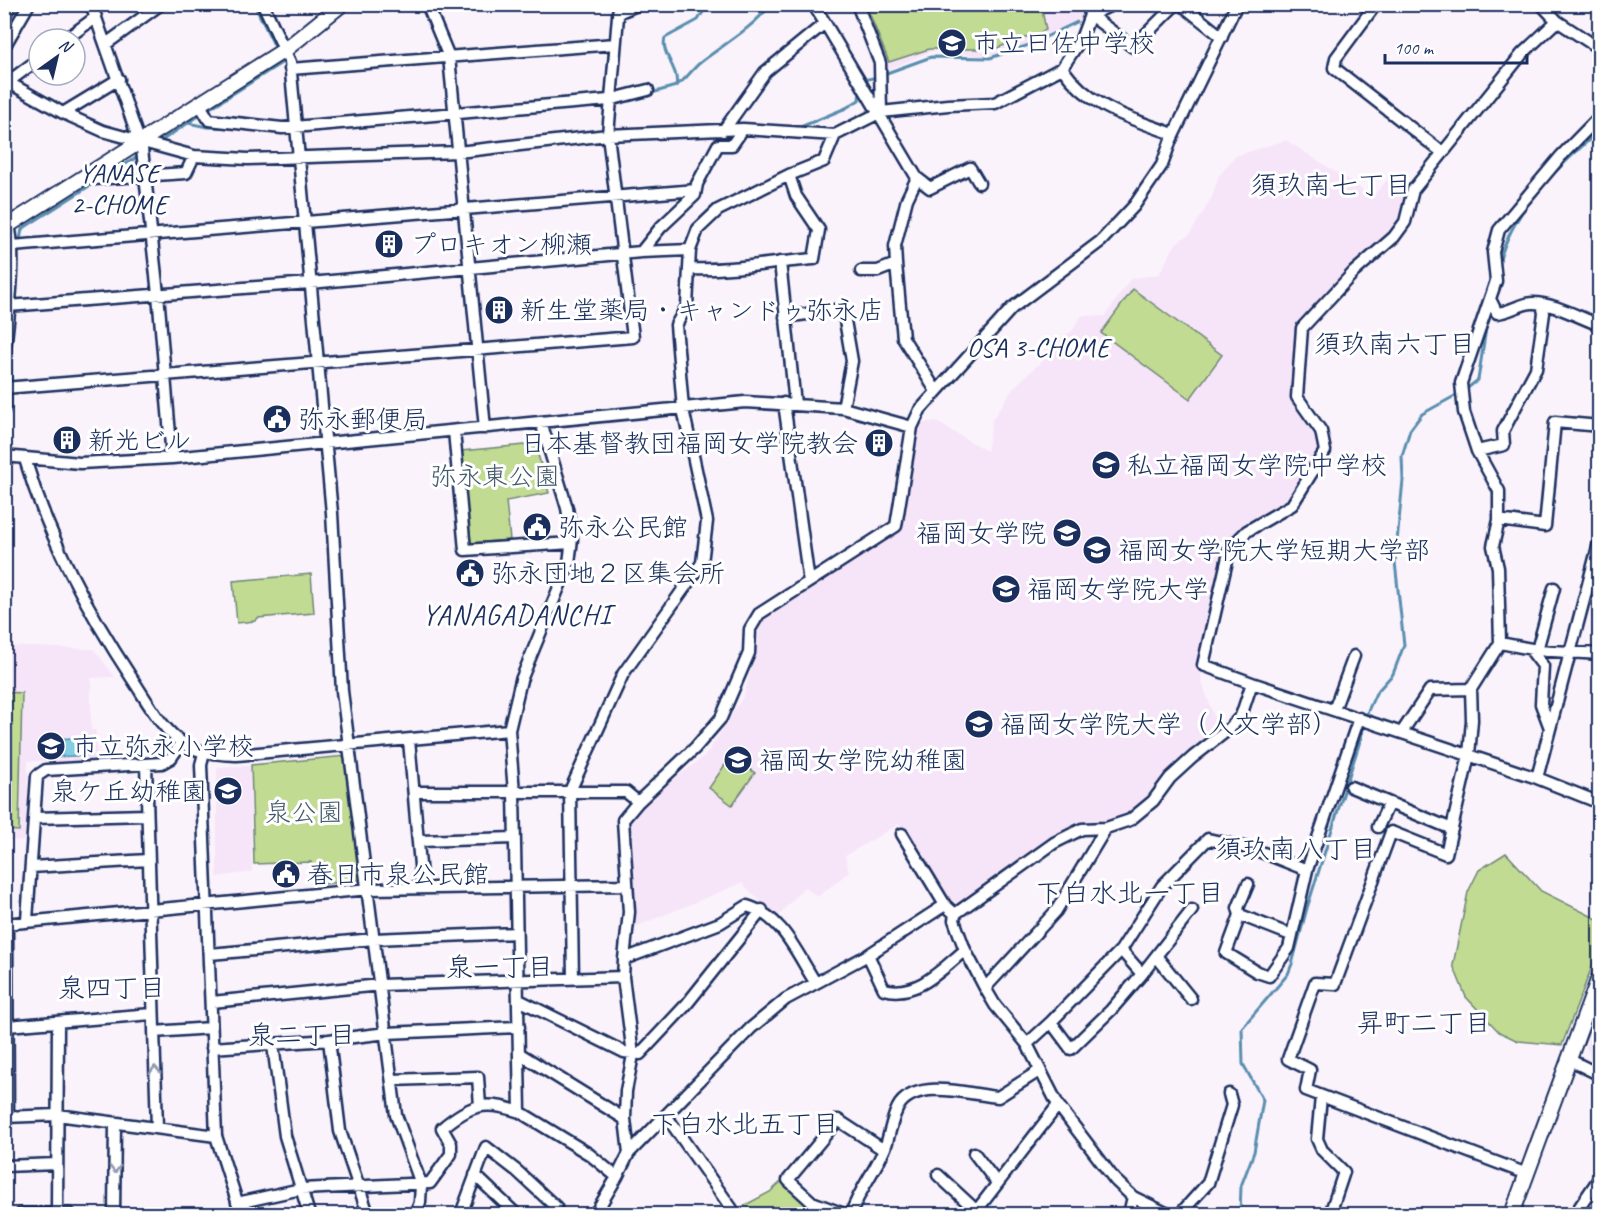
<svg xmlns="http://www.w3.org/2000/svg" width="1604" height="1219" font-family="Caveat,'Klee One',sans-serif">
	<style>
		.built { fill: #f6e5f8 }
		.green { fill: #c1db92; stroke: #6e8578; stroke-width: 1.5 }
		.water { fill: #83cee3; stroke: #598eae; stroke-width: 1.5 }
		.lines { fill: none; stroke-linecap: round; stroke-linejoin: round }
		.stream { stroke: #598eae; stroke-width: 3 }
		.minor-casing { stroke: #1b2f5e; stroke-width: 15 }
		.major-casing { stroke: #1b2f5e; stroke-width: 18 }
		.minor { stroke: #fff; stroke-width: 10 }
		.major { stroke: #fff; stroke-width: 14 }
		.rail-casing { stroke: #1b2f5e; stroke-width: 5 }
		.rail { stroke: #fff; stroke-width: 3; stroke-dasharray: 9; stroke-linecap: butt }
		.oneway { stroke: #8d97ae }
		.labels { text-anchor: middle; stroke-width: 6; stroke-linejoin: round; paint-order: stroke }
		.poi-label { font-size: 26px; fill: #1b2f5e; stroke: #fff; text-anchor: start }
		.park-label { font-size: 26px; fill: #445a6b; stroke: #fff }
		.neighbourhood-label { font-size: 27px; fill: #1b2f5e; stroke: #fff }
		.quarter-label { font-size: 28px; letter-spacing: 1.5px; fill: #1b2f5e; stroke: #fff }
	</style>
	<rect width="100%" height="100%" fill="#fbf3fc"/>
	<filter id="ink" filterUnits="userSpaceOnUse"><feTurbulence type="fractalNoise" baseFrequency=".0167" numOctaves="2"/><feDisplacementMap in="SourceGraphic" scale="12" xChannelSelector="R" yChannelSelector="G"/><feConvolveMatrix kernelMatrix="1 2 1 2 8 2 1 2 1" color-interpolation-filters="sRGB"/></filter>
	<g filter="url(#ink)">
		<path class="built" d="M 1084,4 L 1086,15 L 1052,34 L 991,57 L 932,51 L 885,71 L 861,5 Z
			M 1286,140 L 1373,196 L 1393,173 L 1409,188 L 1393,229 L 1378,250 L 1299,327 L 1293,402 L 1318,442 L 1315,462 L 1288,501 L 1234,538 L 1222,553 L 1204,646 L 1201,679 L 1217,725 L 1162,781 L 1146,803 L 1118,818 L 1065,828 L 962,908 L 950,907 L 899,824 L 845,856 L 849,872 L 818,897 L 804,887 L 777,918 L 742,883 L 635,927 L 630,816 L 639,806 L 706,755 L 743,697 L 754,660 L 761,620 L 901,528 L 918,424 L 935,421 L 987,451 L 992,420 L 1014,387 L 1047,356 L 1048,346 L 1072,331 L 1082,315 L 1105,316 L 1130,279 L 1159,274 L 1176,243 L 1190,234 L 1212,197 L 1218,177 L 1235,156 Z
			M 4,646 L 94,649 L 115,677 L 91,678 L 91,730 L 96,730 L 98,761 L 28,761 L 27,841 L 5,840 Z
			M 250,766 L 252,872 L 217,877 L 217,767 Z
			M 1599,1008 L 1599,1063 L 1590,1058 L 1586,1046 Z"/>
		<path class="green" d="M 866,5 L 1041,5 L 1046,30 L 994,49 L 929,49 L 889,62 Z
			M 1133,289 L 1222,355 L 1190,399 L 1101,333 Z
			M 535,444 L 549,493 L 506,501 L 510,540 L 471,543 L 461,451 Z
			M 311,574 L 314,613 L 258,618 L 255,621 L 237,623 L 233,581 Z
			M 5,692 L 22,693 L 19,831 L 5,830 Z
			M 346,756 L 362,880 L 313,885 L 311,862 L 254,864 L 251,765 Z
			M 731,756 L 755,773 L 732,805 L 709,788 Z
			M 1506,853 L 1541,891 L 1599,920 L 1599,948 L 1562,1045 L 1518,1041 L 1499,1032 L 1466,997 L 1453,965 L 1468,892 L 1479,870 Z
			M 783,1180 L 809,1204 L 811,1214 L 705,1214 L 733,1204 L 738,1209 L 770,1192 Z"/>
		<path class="water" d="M 90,737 L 91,755 L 56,757 L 55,739 Z"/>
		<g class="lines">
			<path class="stream" d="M 254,4 L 277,51
				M 884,74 L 931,57 L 990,58 L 1029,45 L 1077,22
				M 864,84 L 868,79 L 878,77
				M 677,85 C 687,79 692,69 701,62 C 724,44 753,28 771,4
				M 624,101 L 676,86 C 680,69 660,54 665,38 L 698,20 L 708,4
				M 207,110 L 283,62 L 280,57
				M 445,119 L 557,110
				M 188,123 L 202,114
				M 798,128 L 846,108 L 859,100 L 860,90
				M 158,143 L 188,123 L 207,127 L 238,128
				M 110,174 L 140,155
				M 17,256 L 22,229 L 94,183
				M 1499,263 C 1513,208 1558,167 1600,130
				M 11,385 L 11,340
				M 1465,390 L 1478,380 L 1487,322
				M 4,424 L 11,408 L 11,391
				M 1240,1214 L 1241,1186 L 1254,1152 L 1263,1100 L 1243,1064 L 1242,1028 L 1288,974 L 1292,964 L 1307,908 L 1360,741 L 1367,713 L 1376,693 L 1393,674 L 1404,645 L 1395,562 L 1403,480 L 1402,456 L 1410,430 L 1422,414 L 1460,393"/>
			<g class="minor-casing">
				<path id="minor" d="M 91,4 L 142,149 L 158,294 L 172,458
					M 263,4 L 290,62 L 332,513 L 342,691 L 396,1115 L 421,1184 L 420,1202 L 416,1214
					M 427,4 L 449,57 L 485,428
					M 813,4 L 825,23
					M 857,4 L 880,63 L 881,112
					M 1181,4 L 1222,37
					M 1376,4 L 1336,58 L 1334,68 L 1443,153
					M 1541,4 L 1557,21 L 1600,49
					M 618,13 L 639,4
					M 1090,15 L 1133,47 L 1176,4
					M 1090,15 L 1114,4
					M 66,39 L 96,17
					M 106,44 L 161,4
					M 4,47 L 29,4
					M 1062,68 C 1090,108 1130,118 1173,134
					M 290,69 L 615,44
					M 4,80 L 63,113 L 103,131 L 194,156 L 248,159 L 458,152 L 608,135 L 743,129
					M 8,82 L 39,59
					M 199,103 L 209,120 L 282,128 L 609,100 L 648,90
					M 63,113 L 119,79
					M 723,131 L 765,72 L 825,23 L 917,178 L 930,188 L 970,168 L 979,183
					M 89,175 L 94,179 L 186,173 L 194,156
					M 917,178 L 907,199 L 895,246 L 896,264 L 903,338 L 936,391
					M 4,210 C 21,244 7,321 4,361
					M 12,246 L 696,190
					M 641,252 L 690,250
					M 780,262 L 795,404
					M 691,269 C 732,271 772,262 814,259 L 819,230 L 796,196 L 789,175
					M 861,271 L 878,271 L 896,264
					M 1490,299 L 1497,313 C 1510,312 1521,303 1533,303 C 1554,303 1580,318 1600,325
					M 8,306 L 310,283 L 641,252 L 661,227 L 695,195 L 697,184 L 718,145 L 732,145 L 743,129 L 835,135 L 881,112 L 948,105 L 995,103 L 1062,68 L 1081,39 L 1090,15 L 1088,4
					M 785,317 L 843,309 L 852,361 L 843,408
					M 4,388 L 633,337 L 608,135 L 619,4
					M 784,403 L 809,582
					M 541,422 L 567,508 L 572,539 L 569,563 L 521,680 L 509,730 L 514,792 L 520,1112 L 589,1154 L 617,1177 L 595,1214
					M 454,431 L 465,550 L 571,543
					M 1477,451 L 1504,445 L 1503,431 L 1536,369 L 1544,313 L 1542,304
					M 4,456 L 80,463 L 172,458 L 745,402 L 843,408 L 912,427
					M 25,459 C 49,539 87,610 133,680 C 147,701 162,730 184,744 C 201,754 219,754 237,755 L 509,730
					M 1499,520 L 1545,526 L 1555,422 L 1600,426
					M 1500,643 L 1537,650 L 1600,654
					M 1530,649 L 1543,666 L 1541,704 L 1550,728
					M 1537,650 L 1554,588
					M 1252,683 L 1537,778 L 1600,803
					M 1334,710 L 1354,656
					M 1402,732 L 1430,690 L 1471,689
					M 409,740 L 422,888
					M 204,753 L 201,765 L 216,1136 L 241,1214
					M 146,764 L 157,1128
					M 1537,778 L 1600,539
					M 1351,787 L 1452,829
					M 414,792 L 626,792 L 638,802 L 623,820 L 629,912 L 624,959 L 720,923 L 747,906 C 782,916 796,952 815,982
					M 638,802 L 695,748 L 721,718 L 749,653 L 750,629 L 759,614 L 896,526 L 912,427 L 920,410 L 1012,308 L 1101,241 L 1134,206 L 1162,165 L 1171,140 L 1237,4
					M 34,818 L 147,815
					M 1378,827 L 1389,803
					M 902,834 L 945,905 L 955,914 L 954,920 L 965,950 L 985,988 L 995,1005 L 1027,1044 L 1058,1105 L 1115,1180 L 1133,1197 L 1168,1214
					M 420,841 L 514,838
					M 31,867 L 148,860
					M 1248,884 L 1238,908 L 1240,915 L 1226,953 L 1257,972 L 1269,976 L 1289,948 L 1307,870
					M 955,914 L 1054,843 L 1082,829 L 1106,828 L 1130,820 L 1153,801 L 1170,778 L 1193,757 L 1229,729 L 1241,716 L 1252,683 L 1203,665 L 1230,548 L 1247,531 L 1292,505 L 1325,451 L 1321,431 L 1297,397 L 1302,328 L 1354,272 L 1394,237 L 1405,222 L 1413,190 L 1522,54 L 1557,21
					M 1240,915 L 1291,935
					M 27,920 L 37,776 L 46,770 L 162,763 L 171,758 L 182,742
					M 7,923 L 8,1117
					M 4,924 L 369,889 L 626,885
					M 1121,950 L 1162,886 L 1208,839 L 1256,850 L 1307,870 L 1359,718
					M 210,954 L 374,939 L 516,933
					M 868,955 L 884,989 C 917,998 942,969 965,950
					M 1157,957 L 1191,999
					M 1142,974 L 1192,910
					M 573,979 L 570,791 L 623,674 L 702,563 L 707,521 L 683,409 L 676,325 L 687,306 L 690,250 L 698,229 L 718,210 L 789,175 L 824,161 L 835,135
					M 985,988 L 1056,911 L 1106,828
					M 519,1000 L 624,1052 L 640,1054 L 686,1005 L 762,910
					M 212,1002 L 380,985 L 623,977
					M 7,1026 L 152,1014
					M 154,1032 L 211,1028
					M 329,1040 L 340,1131 L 368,1214
					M 1027,1044 L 1051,1022 L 1121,950 L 1142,974 L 1111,1010 L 1071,1049 L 1051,1022
					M 273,1045 L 285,1136 L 309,1214
					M 212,1048 L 329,1040 L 387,1033 L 519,1027
					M 520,1054 L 625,1119
					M 1570,1060 L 1600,1075
					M 392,1080 L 478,1077 L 480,1106
					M 1321,1097 L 1317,1139 L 1322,1150 L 1344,1172 L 1330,1214
					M 4,1117 L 57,1115 L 216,1136
					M 667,1117 L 732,1209
					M 629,1153 L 751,1028 L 786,999 L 868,955 L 945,905
					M 974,1153 L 997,1183
					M 4,1166 L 57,1164
					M 1527,1174 L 1306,1090 L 1310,1070 L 1288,1059 L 1315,983 L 1335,984 L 1391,832 L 1446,854 L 1469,755 L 1472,720 L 1471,689 L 1500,643 L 1498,568 L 1493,546 L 1499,520 L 1499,491 L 1477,451 L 1464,412 L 1461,383 L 1496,281 L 1493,252 L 1499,230 L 1561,156 L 1600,116
					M 475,1175 L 516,1214
					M 938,1175 L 980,1214
					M 617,1177 L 629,1153 L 625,1119 L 626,1091 L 633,1055 L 623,977 L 624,959
					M 237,1203 L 301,1189 L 430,1183 L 451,1154 L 451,1144 L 442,1128 C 471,1104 485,1100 520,1112
					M 21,1214 L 70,1214
					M 57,1214 L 58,1022
					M 114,1214 L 115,1123
					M 461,1214 L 486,1147 L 517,1171 L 556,1207 L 552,1214
					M 844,1214 L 812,1202 L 788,1180 L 838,1120 L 884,1150
					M 851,1214 C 859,1190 875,1171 885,1148 C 890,1135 892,1115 900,1104 C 920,1078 972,1095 998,1097 L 1039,1071
					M 974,1214 L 1058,1105
					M 1129,1214 L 1133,1197
					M 1180,1214 L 1208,1183 L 1232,1105 L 1229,1094
					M 1575,1214 L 1600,1177"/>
			</g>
			<g class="major-casing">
				<path id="major" d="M 4,228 L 286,49 L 342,4
					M 1512,1214 L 1600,975"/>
			</g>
			<use href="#minor" class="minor"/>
			<use href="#major" class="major"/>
			<g class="rail-casing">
				<path id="rail" d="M 4,25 L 17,4"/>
			</g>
			<use href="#rail" class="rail"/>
		</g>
		<defs><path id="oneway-chevron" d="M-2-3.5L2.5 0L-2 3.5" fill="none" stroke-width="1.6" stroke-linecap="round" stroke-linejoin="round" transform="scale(1.5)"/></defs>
		<g class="oneway">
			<use href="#oneway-chevron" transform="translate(155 1070) rotate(-92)"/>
			<use href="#oneway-chevron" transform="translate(115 1169) rotate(90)"/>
		</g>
	</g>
	<defs>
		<g id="school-disc" transform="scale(1.5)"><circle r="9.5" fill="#1b2f5e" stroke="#fff"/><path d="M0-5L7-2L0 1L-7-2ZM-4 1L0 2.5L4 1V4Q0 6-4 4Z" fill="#fff"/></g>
		<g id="building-disc" transform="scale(1.5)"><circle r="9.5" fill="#1b2f5e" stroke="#fff"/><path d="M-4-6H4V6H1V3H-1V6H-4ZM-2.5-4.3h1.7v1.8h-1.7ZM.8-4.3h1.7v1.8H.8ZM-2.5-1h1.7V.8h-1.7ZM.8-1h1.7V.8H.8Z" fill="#fff"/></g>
		<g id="civic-disc" transform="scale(1.5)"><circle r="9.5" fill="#1b2f5e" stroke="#fff"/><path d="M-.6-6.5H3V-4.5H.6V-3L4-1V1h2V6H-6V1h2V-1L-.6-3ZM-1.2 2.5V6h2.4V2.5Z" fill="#fff"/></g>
		<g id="university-disc" transform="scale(1.5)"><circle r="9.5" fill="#1b2f5e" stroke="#fff"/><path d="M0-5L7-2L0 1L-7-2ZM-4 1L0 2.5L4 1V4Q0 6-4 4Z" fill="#fff"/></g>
	</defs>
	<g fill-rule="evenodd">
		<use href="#school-disc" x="952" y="43"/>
		<use href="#building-disc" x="389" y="244"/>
		<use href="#building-disc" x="499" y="310"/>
		<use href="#civic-disc" x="277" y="419"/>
		<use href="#building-disc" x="67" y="440"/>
		<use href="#building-disc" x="879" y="443"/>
		<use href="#school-disc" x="1106" y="465"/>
		<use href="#civic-disc" x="537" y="527"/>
		<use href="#school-disc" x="1067" y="533"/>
		<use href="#university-disc" x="1097" y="550"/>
		<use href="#civic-disc" x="470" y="573"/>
		<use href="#university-disc" x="1006" y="589"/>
		<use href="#university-disc" x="979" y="724"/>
		<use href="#school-disc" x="51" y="746"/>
		<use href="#school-disc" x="738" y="760"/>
		<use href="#school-disc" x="228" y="791"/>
		<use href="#civic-disc" x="286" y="874"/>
	</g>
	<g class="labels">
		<g class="poi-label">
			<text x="973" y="52">市立曰佐中学校</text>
			<text x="410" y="253">プロキオン柳瀬</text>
			<text x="520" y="319">新生堂薬局・キャンドゥ弥永店</text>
			<text x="298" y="428">弥永郵便局</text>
			<text x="88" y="449">新光ビル</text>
			<text x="858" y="452" text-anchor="end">日本基督教団福岡女学院教会</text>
			<text x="1127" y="474">私立福岡女学院中学校</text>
			<text x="558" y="536">弥永公民館</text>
			<text x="1046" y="542" text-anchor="end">福岡女学院</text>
			<text x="1118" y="559">福岡女学院大学短期大学部</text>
			<text x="491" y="582">弥永団地２区集会所</text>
			<text x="1027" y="598">福岡女学院大学</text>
			<text x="1000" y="733">福岡女学院大学（人文学部）</text>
			<text x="72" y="755">市立弥永小学校</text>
			<text x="759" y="769">福岡女学院幼稚園</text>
			<text x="207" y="800" text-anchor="end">泉ケ丘幼稚園</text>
			<text x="307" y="883">春日市泉公民館</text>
		</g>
		<g class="park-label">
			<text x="495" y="485">弥永東公園</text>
			<text x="304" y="821">泉公園</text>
		</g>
		<g class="neighbourhood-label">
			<text x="119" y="182">YANASE<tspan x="119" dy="31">2-CHOME</tspan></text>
			<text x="1331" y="194">須玖南七丁目</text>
			<text x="1395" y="353">須玖南六丁目</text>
			<text x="1038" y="356">OSA 3-CHOME</text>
			<text x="1296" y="858">須玖南八丁目</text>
			<text x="1130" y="902">下白水北一丁目</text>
			<text x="500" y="976">泉一丁目</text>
			<text x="112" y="997">泉四丁目</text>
			<text x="1424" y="1032">昇町二丁目</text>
			<text x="302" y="1044">泉二丁目</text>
			<text x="745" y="1133">下白水北五丁目</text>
		</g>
		<g class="quarter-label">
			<text x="517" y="624">YANAGADANCHI</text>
		</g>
	</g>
	<rect width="1604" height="1219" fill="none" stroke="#fff" stroke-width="24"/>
	<rect x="12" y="12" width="1580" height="1195" fill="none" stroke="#1b2f5e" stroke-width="2" filter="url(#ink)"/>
	<g transform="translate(57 57) rotate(34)"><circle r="28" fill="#ffffff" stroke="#a4acbf" stroke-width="1.5"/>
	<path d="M0-4.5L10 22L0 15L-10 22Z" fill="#1b2f5e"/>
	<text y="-9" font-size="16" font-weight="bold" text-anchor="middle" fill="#1b2f5e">N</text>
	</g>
	<path d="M1385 54v9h142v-9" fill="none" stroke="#1b2f5e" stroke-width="3"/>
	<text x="1394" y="54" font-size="18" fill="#1b2f5e" stroke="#ffffff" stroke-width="4.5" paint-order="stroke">100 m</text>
</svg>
